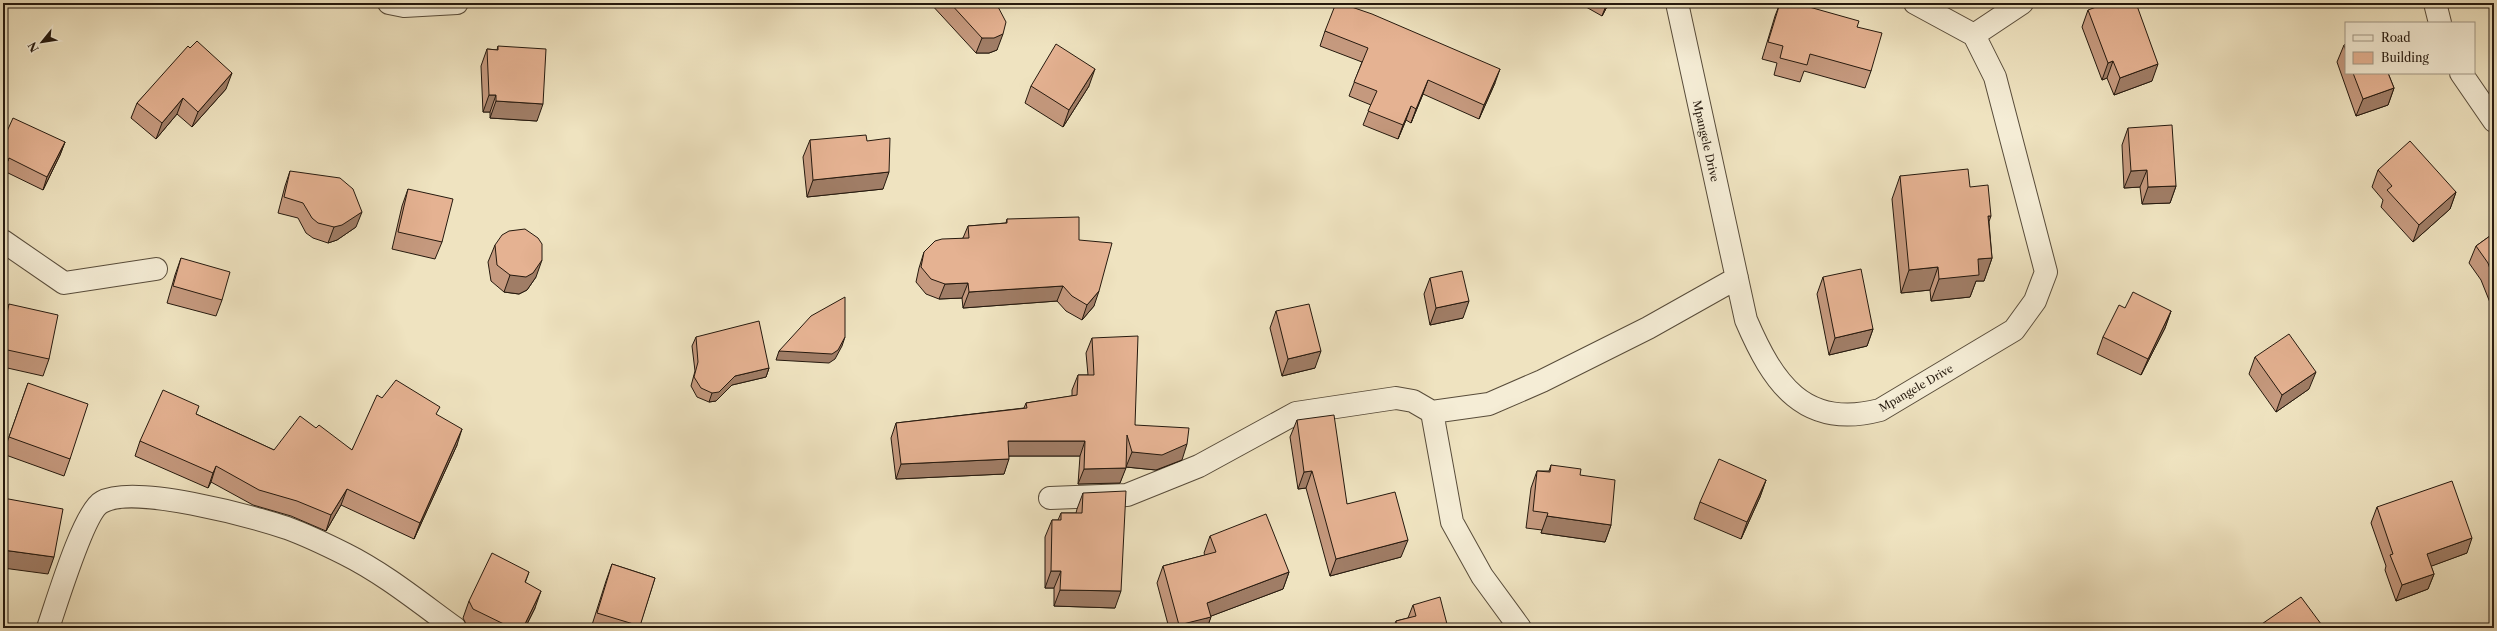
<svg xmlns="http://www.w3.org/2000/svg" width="2497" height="631" font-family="'Libre Caslon Text',serif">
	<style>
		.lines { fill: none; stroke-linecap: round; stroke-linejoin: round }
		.minor-casing { stroke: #584c3a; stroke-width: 24 }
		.minor { stroke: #f5edd6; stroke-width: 22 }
		.wall { fill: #c5997e; stroke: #25190e }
		.shaded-wall { fill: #a07d66; stroke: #25190e }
		.building { fill: #e5b292; stroke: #25190e }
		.labels { text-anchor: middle; stroke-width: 4; stroke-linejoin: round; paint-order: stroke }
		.street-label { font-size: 11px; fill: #25190e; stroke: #f5edd6 }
	</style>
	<rect width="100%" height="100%" fill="#efe3c0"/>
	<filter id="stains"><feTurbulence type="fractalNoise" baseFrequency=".005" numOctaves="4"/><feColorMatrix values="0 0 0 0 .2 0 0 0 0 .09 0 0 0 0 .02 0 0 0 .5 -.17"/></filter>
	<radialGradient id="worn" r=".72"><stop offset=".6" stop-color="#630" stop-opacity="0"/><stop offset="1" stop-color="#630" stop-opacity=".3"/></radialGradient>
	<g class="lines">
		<g class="minor-casing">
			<path id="minor" d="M 389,3 L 404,6 L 457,3
				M 1677,3 L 1746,320 C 1773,383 1804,430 1880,410 L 2014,330 L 2035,301 L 2046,272 L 1995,77 L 1974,35
				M 1915,3 L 1974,35 L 2022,3
				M 2435,3 L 2440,23
				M 2461,73 L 2494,121
				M 3,241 L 64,283 L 156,269
				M 1432,412 L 1489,404 L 1542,381 L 1648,328 L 1737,278
				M 1050,498 L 1127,495 L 1199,466 L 1296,413 L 1396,398 L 1413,401 L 1432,412 L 1452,522 L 1482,576 L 1520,628
				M 48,628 C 56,605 84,511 102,502 C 134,484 250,516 287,528 C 306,535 327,545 345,554 C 385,574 419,602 455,628"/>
		</g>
		<use href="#minor" class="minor"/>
	</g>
	<path class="wall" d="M 930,3 L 996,3 L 997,50 L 989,53 L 976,53 Z
		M 1579,3 L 1609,3 L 1602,16 Z
		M 1780,3 L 1857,27 L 1871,71 L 1865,88 L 1804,71 L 1800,82 L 1774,75 L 1777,63 L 1762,59 L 1775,16 Z
		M 2088,10 L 2152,81 L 2114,95 L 2107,78 L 2102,80 L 2082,27 Z
		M 1325,31 L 1495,83 L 1479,119 L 1423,94 L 1411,123 L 1406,120 L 1398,139 L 1363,125 L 1371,105 L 1349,96 L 1362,62 L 1320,46 Z
		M 2346,44 L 2346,73 L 2388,73 L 2394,88 L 2388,105 L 2356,116 L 2337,62 L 2344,45 Z
		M 498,46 L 537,121 L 490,118 L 490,112 L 483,112 L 481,66 L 487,49 L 497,50 Z
		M 190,48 L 226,89 L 192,127 L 177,114 L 156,139 L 131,118 L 137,103 Z
		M 1031,86 L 1089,86 L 1063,127 L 1025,103 Z
		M 2128,128 L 2176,186 L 2170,203 L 2142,204 L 2140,187 L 2124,188 L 2122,145 Z
		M 3,138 L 65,142 L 60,155 L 43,190 L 4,171 L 3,174 Z
		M 810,140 L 867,141 L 883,189 L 807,197 L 803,157 Z
		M 2378,170 L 2456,192 L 2450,209 L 2413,242 L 2381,207 L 2383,200 L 2372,187 Z
		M 290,171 L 356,227 L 337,240 L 328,243 L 313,238 L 306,233 L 298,218 L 278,213 L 285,186 Z
		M 1900,176 L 1970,187 L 1989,222 L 1992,258 L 1984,281 L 1976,281 L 1970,297 L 1931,301 L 1930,290 L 1901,293 L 1892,199 Z
		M 408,189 L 442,242 L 435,259 L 392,249 L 402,206 Z
		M 1007,219 L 1079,240 L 1094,306 L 1082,320 L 1066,311 L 1057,301 L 963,308 L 962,298 L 939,299 L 926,294 L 916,282 L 919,268 L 924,252 L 963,238 L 968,226 L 1006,223 Z
		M 2494,233 L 2494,310 L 2491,305 L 2481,280 L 2469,263 L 2476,246 Z
		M 495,245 L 536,277 L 527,290 L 519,294 L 504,292 L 491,281 L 488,262 Z
		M 181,258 L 222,300 L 216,316 L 167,303 L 175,275 Z
		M 1823,277 L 1873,329 L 1867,346 L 1829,355 L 1817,294 Z
		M 1430,278 L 1463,318 L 1430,325 L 1424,294 Z
		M 9,304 L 49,359 L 43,376 L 3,367 L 3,321 Z
		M 2125,308 L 2171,311 L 2165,328 L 2141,375 L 2097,354 L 2103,337 Z
		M 1276,311 L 1315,368 L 1282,376 L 1270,328 Z
		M 696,337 L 769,368 L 766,377 L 732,385 L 716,401 L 709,402 L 697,397 L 691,386 L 695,371 L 692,346 Z
		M 1092,338 L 1135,425 L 1182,460 L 1156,470 L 1126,467 L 1126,466 L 1120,483 L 1078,484 L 1080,456 L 1009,456 L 1004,474 L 896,479 L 891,438 L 896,423 L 1024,408 L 1026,403 L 1072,396 L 1072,390 L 1078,375 L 1088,375 L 1086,353 Z
		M 2255,357 L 2309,389 L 2276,412 L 2249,374 Z
		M 28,383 L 70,459 L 64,476 L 3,454 Z
		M 382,398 L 437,415 L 457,445 L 414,539 L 341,505 L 326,531 L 291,516 L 253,505 L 211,482 L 208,488 L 135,456 L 140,441 L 196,414 L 274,450 L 316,428 L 352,450 Z
		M 1297,420 L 1347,504 L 1401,557 L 1330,576 L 1306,488 L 1298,489 L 1290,437 Z
		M 1551,465 L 1580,475 L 1611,525 L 1605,542 L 1541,533 L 1542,530 L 1526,528 L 1531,488 L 1537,471 L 1549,471 Z
		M 1766,480 L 1760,497 L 1741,539 L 1694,519 L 1700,502 Z
		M 1083,493 L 1115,608 L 1054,606 L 1054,588 L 1045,588 L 1045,537 L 1052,520 L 1058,520 L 1061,513 L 1076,513 L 1077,509 Z
		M 2377,507 L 2467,553 L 2431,566 L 2434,574 L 2428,589 L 2396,601 L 2385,570 L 2386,566 L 2371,523 Z
		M 1210,536 L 1289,572 L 1283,589 L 1211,616 L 1207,628 L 1169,628 L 1157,583 L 1163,566 L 1205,555 L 1204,553 Z
		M 612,564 L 655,578 L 639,628 L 591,628 L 606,581 Z
		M 529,572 L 525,583 L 535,608 L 525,628 L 471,628 L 467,626 L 463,618 L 469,601 Z
		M 1413,605 L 1448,628 L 1393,628 L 1396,621 L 1408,618 Z"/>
	<path class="shaded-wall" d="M 1607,3 L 1609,3 L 1602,16 Z
		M 1003,34 L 997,50 L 989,53 L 976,53 L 982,38 Z
		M 2113,61 L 2107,78 L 2102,80 L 2108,63 Z
		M 2158,64 L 2152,81 L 2114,95 L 2120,78 Z
		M 1095,69 L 1089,86 L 1063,127 L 1069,110 Z
		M 1500,69 L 1495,83 L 1479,119 L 1484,105 Z
		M 232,73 L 226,89 L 192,127 L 198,112 Z
		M 1428,80 L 1423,94 L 1411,123 L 1416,109 Z
		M 2394,88 L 2388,105 L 2356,116 L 2363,99 Z
		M 489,95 L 496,95 L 490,112 L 483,112 Z
		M 183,98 L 177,114 L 156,139 L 162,123 Z
		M 496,101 L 543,104 L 537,121 L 490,118 Z
		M 1411,106 L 1406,120 L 1398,139 L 1403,125 Z
		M 65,142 L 60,155 L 43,190 L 47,177 Z
		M 9,158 L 4,171 L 3,174 L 3,171 Z
		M 2147,170 L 2140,187 L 2124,188 L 2131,171 Z
		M 889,172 L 883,189 L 807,197 L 813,180 Z
		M 2176,186 L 2170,203 L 2142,204 L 2148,187 Z
		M 2456,192 L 2450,209 L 2413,242 L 2419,225 Z
		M 362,212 L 356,227 L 337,240 L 328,243 L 334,227 Z
		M 1988,216 L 1991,216 L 1983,238 Z
		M 1992,258 L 1984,281 L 1976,281 L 1970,297 L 1931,301 L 1939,279 L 1978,259 Z
		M 542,260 L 536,277 L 527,290 L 519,294 L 504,292 L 510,275 Z
		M 1938,267 L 1930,290 L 1901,293 L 1909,270 Z
		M 968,283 L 962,298 L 939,299 L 945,284 Z
		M 1063,286 L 1057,301 L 963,308 L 969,292 Z
		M 1099,291 L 1094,306 L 1082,320 L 1087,305 Z
		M 1469,301 L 1463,318 L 1430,325 L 1436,308 Z
		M 2171,311 L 2165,328 L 2141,375 L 2148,359 Z
		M 1873,329 L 1867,346 L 1829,355 L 1835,338 Z
		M 845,337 L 842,346 L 835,359 L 829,363 L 776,360 L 779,351 Z
		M 1321,351 L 1315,368 L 1282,376 L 1288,359 Z
		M 769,368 L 766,377 L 732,385 L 716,401 L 709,402 L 712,393 L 735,376 Z
		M 2316,372 L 2309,389 L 2276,412 L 2282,395 Z
		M 462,429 L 457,445 L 414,539 L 420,523 Z
		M 1008,441 L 1085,441 L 1080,456 L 1003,456 Z
		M 1187,444 L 1182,460 L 1156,470 L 1126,467 L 1132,452 Z
		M 1009,459 L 1004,474 L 896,479 L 901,464 Z
		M 216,466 L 211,482 L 208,488 L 213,473 Z
		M 1126,468 L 1120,483 L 1078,484 L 1084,469 Z
		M 1312,471 L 1306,488 L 1298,489 L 1304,472 Z
		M 1766,480 L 1760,497 L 1741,539 L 1747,522 Z
		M 347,489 L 341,505 L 326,531 L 331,515 Z
		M 1547,516 L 1611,525 L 1605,542 L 1541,533 Z
		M 2472,538 L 2467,553 L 2421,570 L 2427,554 Z
		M 1408,540 L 1401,557 L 1330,576 L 1336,559 Z
		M 3,550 L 54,557 L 48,574 L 3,568 Z
		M 1051,571 L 1061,571 L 1054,588 L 1045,588 Z
		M 1289,572 L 1283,589 L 1206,618 L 1211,617 L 1207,628 L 1178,628 L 1179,625 L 1207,603 Z
		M 2434,574 L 2428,589 L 2396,601 L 2402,585 Z
		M 1060,590 L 1121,591 L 1115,608 L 1054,606 Z
		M 541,591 L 535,608 L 525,628 L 523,628 Z"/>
	<path class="building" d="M 950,3 L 996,3 L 1006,22 L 1003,34 L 994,38 L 982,38 Z
		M 1336,3 L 1340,3 L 1372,14 L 1500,69 L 1484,105 L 1428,80 L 1416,109 L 1411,106 L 1403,125 L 1368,111 L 1377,91 L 1354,82 L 1368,48 L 1325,31 Z
		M 1780,3 L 1795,3 L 1859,21 L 1857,27 L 1882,33 L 1871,71 L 1810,54 L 1807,65 L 1780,58 L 1783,46 L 1768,42 Z
		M 2107,3 L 2136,3 L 2158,64 L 2120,78 L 2113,61 L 2108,63 L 2088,10 Z
		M 197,41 L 232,73 L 198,112 L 183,98 L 162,123 L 137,103 L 188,46 L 190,48 Z
		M 1056,44 L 1095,69 L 1069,110 L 1031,86 Z
		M 2346,44 L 2346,52 L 2344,45 Z
		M 498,46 L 546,49 L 543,104 L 496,101 L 496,95 L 489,95 L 487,49 L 498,50 Z
		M 2353,73 L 2388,73 L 2394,88 L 2363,99 Z
		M 13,118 L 65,142 L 47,177 L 9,158 L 3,171 L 3,138 L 4,138 Z
		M 2172,125 L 2176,186 L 2148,187 L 2147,170 L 2131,171 L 2128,128 Z
		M 866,135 L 867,141 L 890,138 L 889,172 L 813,180 L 810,140 Z
		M 2410,141 L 2456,192 L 2419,225 L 2387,190 L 2392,186 L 2378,170 Z
		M 1968,169 L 1970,187 L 1988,185 L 1991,216 L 1988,216 L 1992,258 L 1978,259 L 1979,275 L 1939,279 L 1938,267 L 1909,270 L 1900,176 Z
		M 290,171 L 340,178 L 353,189 L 362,212 L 342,225 L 334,227 L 318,223 L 312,218 L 303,203 L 284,197 Z
		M 408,189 L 453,199 L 442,242 L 398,232 Z
		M 1079,217 L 1079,240 L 1112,243 L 1099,291 L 1087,305 L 1072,296 L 1063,286 L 969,292 L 968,283 L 945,284 L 931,279 L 921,267 L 924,252 L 935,241 L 942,239 L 969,238 L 968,226 L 1007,223 L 1007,219 Z
		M 525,229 L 538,238 L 542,244 L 542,260 L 533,273 L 526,277 L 510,275 L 497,265 L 495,245 L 502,235 L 509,231 Z
		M 2494,233 L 2494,281 L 2488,263 L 2476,246 Z
		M 181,258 L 230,272 L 222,300 L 173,286 Z
		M 1861,269 L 1873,329 L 1835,338 L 1823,277 Z
		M 1462,271 L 1469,301 L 1436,308 L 1430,278 Z
		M 2133,292 L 2171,311 L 2148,359 L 2103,337 L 2119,305 L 2125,308 Z
		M 845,297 L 845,337 L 838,350 L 832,354 L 779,351 L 811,316 Z
		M 9,304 L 58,315 L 49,359 L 3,349 L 3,332 Z
		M 1309,304 L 1321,351 L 1288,359 L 1276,311 Z
		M 759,321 L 769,368 L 735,376 L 719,392 L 712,393 L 701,388 L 694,377 L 698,362 L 696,337 Z
		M 2289,334 L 2316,372 L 2282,395 L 2255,357 Z
		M 1138,336 L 1135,425 L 1189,428 L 1187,444 L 1162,455 L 1132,452 L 1127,435 L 1126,468 L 1084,469 L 1085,441 L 1008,441 L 1009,459 L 901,464 L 896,423 L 1027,408 L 1026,403 L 1077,395 L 1078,375 L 1094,375 L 1092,338 Z
		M 396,380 L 440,407 L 436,414 L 462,429 L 420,523 L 347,489 L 331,515 L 297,501 L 259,490 L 216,466 L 213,473 L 140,441 L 163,390 L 199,406 L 196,414 L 274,450 L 300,416 L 316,428 L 319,425 L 352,450 L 377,395 L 382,398 Z
		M 28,383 L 88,404 L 70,459 L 9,437 Z
		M 1334,415 L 1347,504 L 1395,492 L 1408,540 L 1336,559 L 1312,471 L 1304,472 L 1297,420 Z
		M 1719,459 L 1766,480 L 1747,522 L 1700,502 Z
		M 1551,465 L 1581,469 L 1580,475 L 1615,480 L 1611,525 L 1547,516 L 1548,513 L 1533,511 L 1537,471 L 1550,472 Z
		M 2452,481 L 2472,538 L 2427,554 L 2434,574 L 2402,585 L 2390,555 L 2393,554 L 2377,507 Z
		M 1126,491 L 1121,591 L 1060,590 L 1061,571 L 1051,571 L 1052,520 L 1061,520 L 1061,513 L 1082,513 L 1083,493 Z
		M 3,498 L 63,509 L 54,557 L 3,550 Z
		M 1266,514 L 1289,572 L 1207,603 L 1211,617 L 1179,625 L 1163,566 L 1216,552 L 1210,536 Z
		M 492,553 L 529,572 L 525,582 L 541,591 L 523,628 L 512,628 L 473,609 L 469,601 Z
		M 612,564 L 655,578 L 640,626 L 597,613 Z
		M 1440,597 L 1448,628 L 1397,628 L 1396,621 L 1416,616 L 1413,605 Z
		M 2301,597 L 2324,628 L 2256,628 Z"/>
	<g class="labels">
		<g class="street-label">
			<text transform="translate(1706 141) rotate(77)" y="4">Mpangele Drive</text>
			<text transform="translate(1916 388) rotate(-30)" y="4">Mpangele Drive</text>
		</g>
	</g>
	<rect width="2497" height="631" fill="none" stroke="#efe3c0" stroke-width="16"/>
	<rect x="4" y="4" width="2489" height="623" fill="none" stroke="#25190e" stroke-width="2"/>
	<rect x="8" y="8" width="2481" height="615" fill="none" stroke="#25190e"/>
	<rect x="2345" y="22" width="130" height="52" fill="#f5edd6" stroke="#a29886"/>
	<rect x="2353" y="35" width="20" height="6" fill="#f5edd6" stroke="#a29886"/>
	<text x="2381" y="42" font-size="12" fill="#25190e">Road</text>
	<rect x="2353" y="52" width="20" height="12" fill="#e5b292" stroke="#a29886"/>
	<text x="2381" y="62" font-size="12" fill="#25190e">Building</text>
	<g transform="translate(42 42) rotate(240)" stroke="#f5edd6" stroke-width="3" paint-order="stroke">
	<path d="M0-3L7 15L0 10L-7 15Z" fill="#25190e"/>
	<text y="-6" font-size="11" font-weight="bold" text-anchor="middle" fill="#25190e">N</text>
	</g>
	<rect width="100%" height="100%" filter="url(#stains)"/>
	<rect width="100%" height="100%" fill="url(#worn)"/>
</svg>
